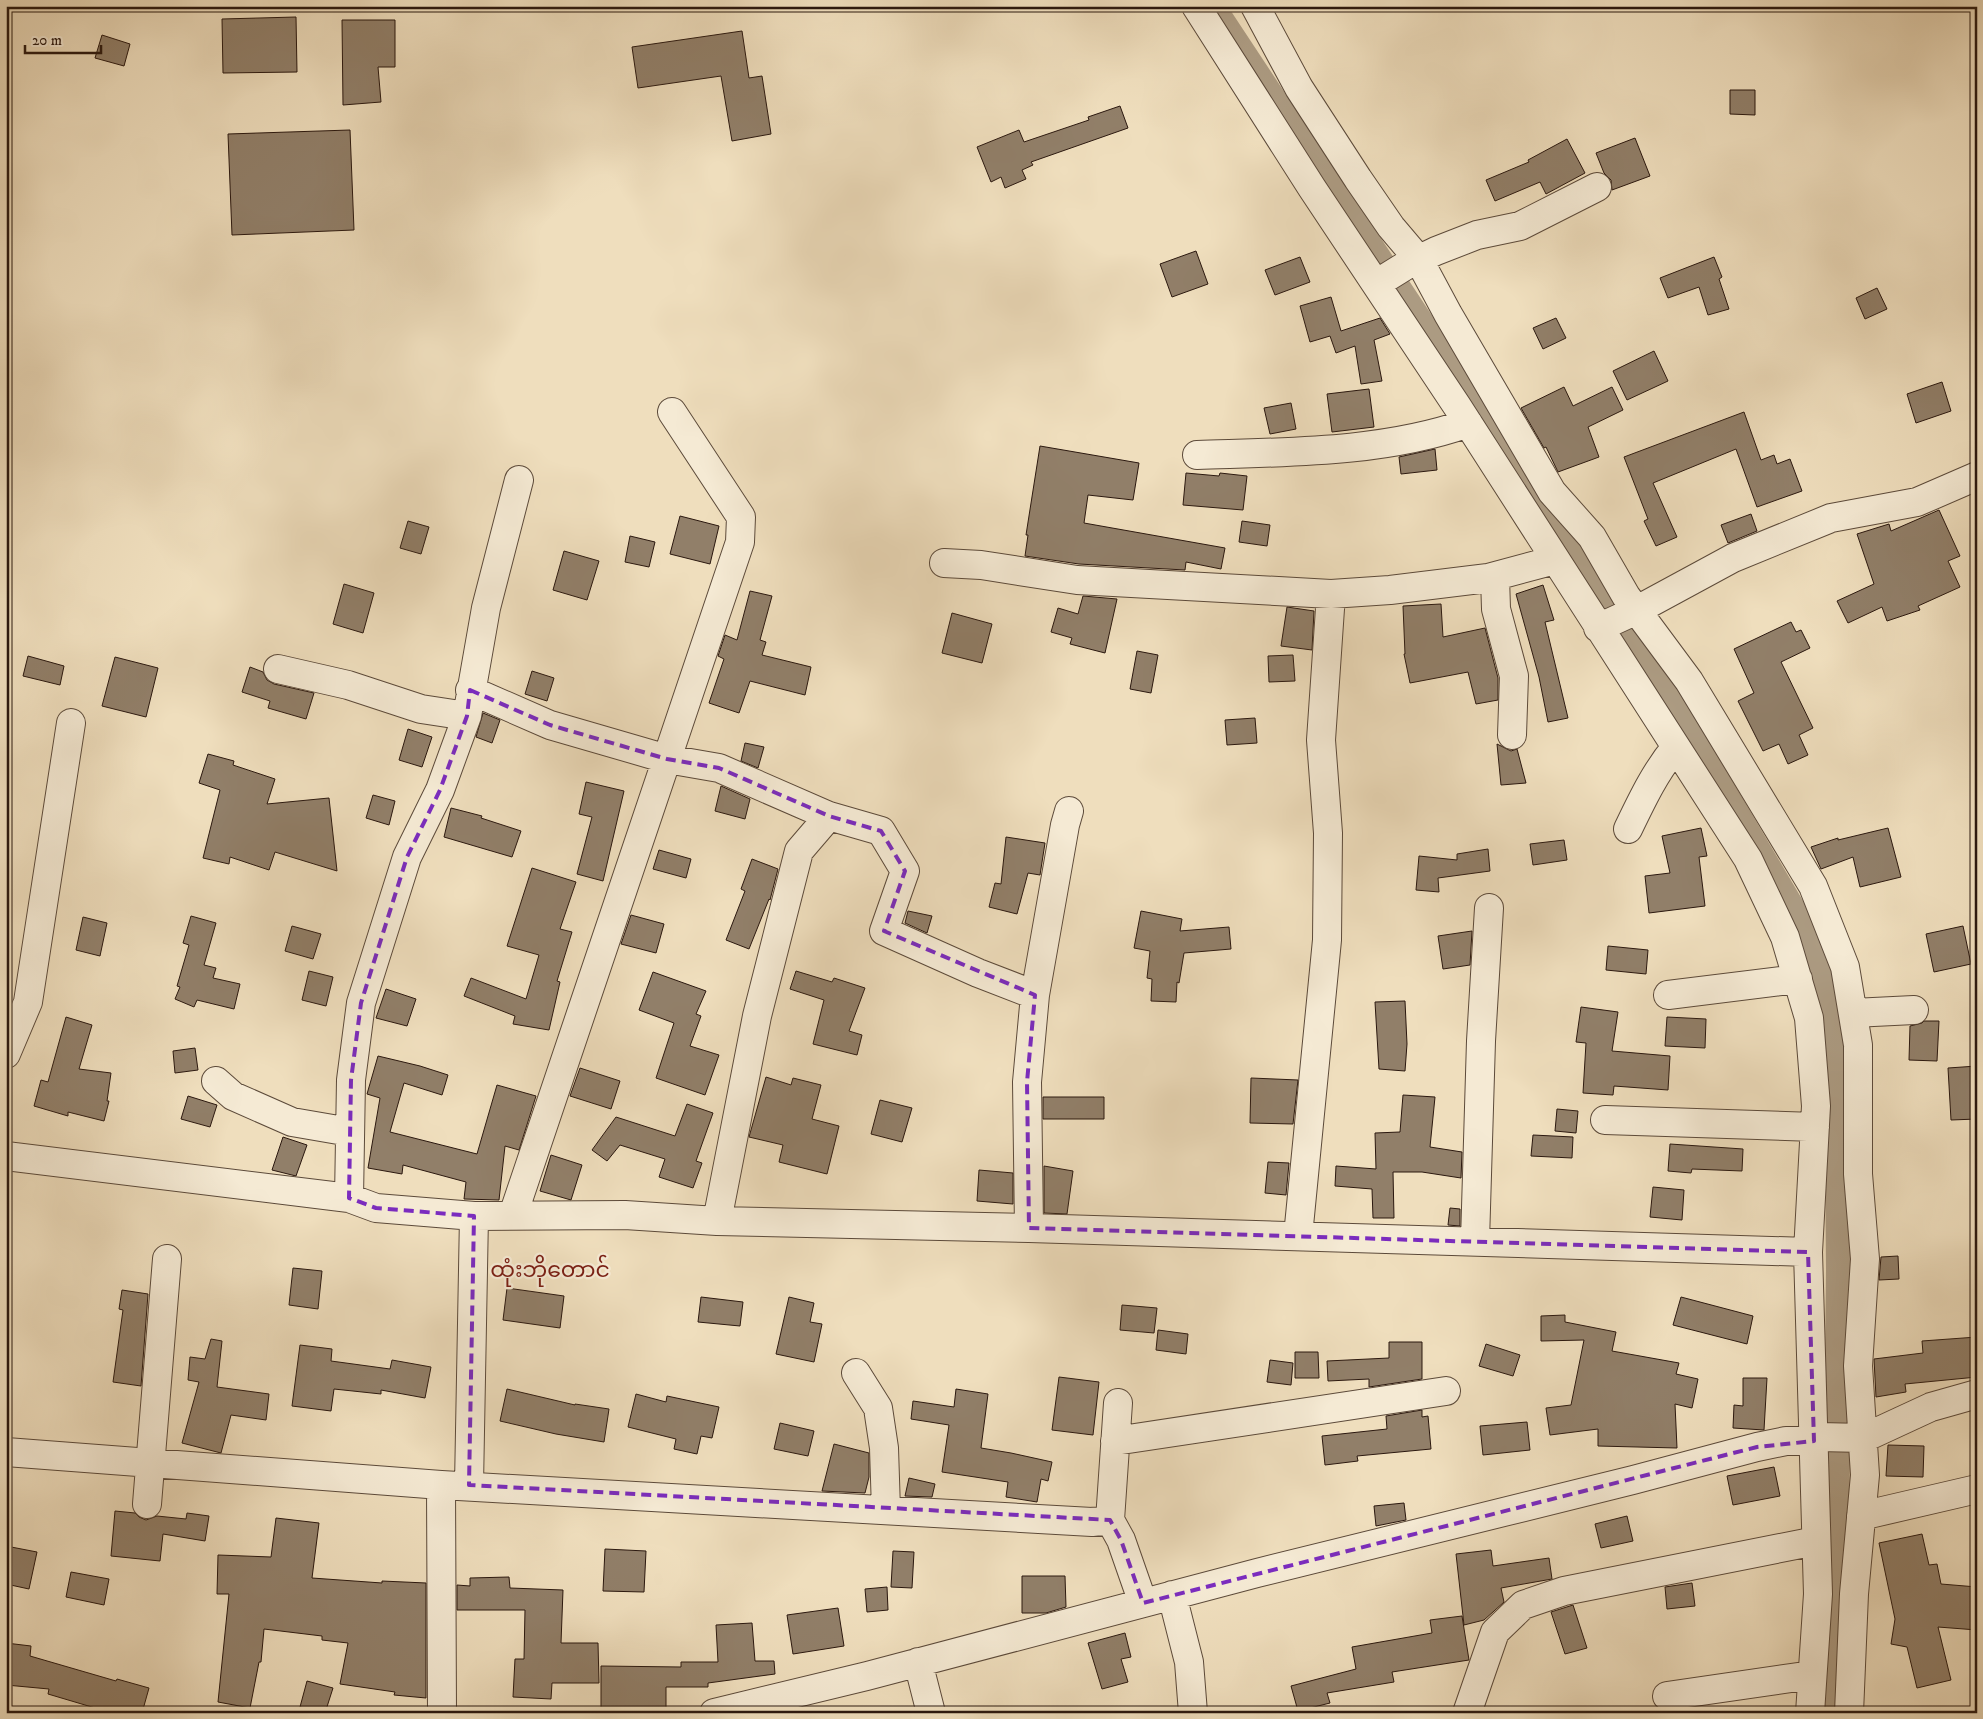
<svg xmlns="http://www.w3.org/2000/svg" width="1983" height="1719" font-family="'IM FELL DW Pica','Noto Sans Myanmar',serif">
	<style>
		.lines { fill: none; stroke-linecap: round; stroke-linejoin: round }
		.canal { stroke: #ac9b82; stroke-width: 26 }
		.building { fill: #917f69; stroke: #2b180f }
		.minor-casing { stroke: #5c4a3a; stroke-width: 30 }
		.minor { stroke: #f5ead4; stroke-width: 28 }
		.marked { fill: none; stroke: #7b2cbf; stroke-width: 4; stroke-dasharray: 10 6; stroke-linejoin: round }
		.labels { text-anchor: middle; stroke-width: 4.5; stroke-linejoin: round; paint-order: stroke }
		.quarter-label { font-size: 22px; fill: #7a1f14; stroke: #f5ead4 }
	</style>
	<rect width="100%" height="100%" fill="#efdebd"/>
	<filter id="stains"><feTurbulence type="fractalNoise" baseFrequency=".004" numOctaves="4"/><feColorMatrix values="0 0 0 0 .2 0 0 0 0 .09 0 0 0 0 .02 0 0 0 .5 -.17"/></filter>
	<radialGradient id="worn" r=".72"><stop offset=".6" stop-color="#630" stop-opacity="0"/><stop offset="1" stop-color="#630" stop-opacity=".3"/></radialGradient>
	<g class="lines">
		<path class="canal" d="M 1212,6 L 1420,321 L 1635,641 L 1814,945 L 1837,1019 L 1839,1270 L 1834,1713"/>
	</g>
	<path class="building" d="M 296,17 L 297,72 L 223,73 L 222,19 Z
		M 342,20 L 395,20 L 395,67 L 378,67 L 381,102 L 343,105 Z
		M 742,31 L 749,78 L 762,76 L 771,134 L 732,141 L 721,76 L 638,88 L 632,47 Z
		M 102,35 L 130,44 L 124,66 L 95,58 Z
		M 1730,90 L 1755,90 L 1755,115 L 1730,114 Z
		M 1120,106 L 1128,128 L 1031,162 L 1033,165 L 1022,170 L 1026,179 L 1005,188 L 1001,177 L 991,182 L 977,147 L 1019,130 L 1024,142 L 1089,120 L 1088,117 Z
		M 350,130 L 354,230 L 232,235 L 228,134 Z
		M 1635,138 L 1650,176 L 1612,190 L 1611,180 L 1604,173 L 1596,153 Z
		M 1567,139 L 1585,173 L 1546,194 L 1540,182 L 1495,201 L 1486,180 L 1529,162 L 1528,160 Z
		M 1196,251 L 1208,284 L 1172,297 L 1160,264 Z
		M 1300,257 L 1310,282 L 1275,295 L 1265,270 Z
		M 1714,257 L 1722,277 L 1719,279 L 1729,309 L 1708,315 L 1699,287 L 1668,298 L 1660,278 Z
		M 1877,288 L 1887,309 L 1865,319 L 1856,298 Z
		M 1331,297 L 1341,331 L 1380,318 L 1390,334 L 1374,340 L 1382,381 L 1361,384 L 1355,346 L 1336,353 L 1330,336 L 1310,342 L 1300,306 Z
		M 1556,318 L 1566,338 L 1543,349 L 1533,328 Z
		M 1654,351 L 1668,381 L 1627,400 L 1613,371 Z
		M 1942,382 L 1951,411 L 1916,423 L 1907,394 Z
		M 1564,387 L 1573,406 L 1612,387 L 1623,410 L 1588,427 L 1599,457 L 1558,472 L 1546,447 L 1544,448 L 1521,408 Z
		M 1369,389 L 1374,427 L 1332,432 L 1327,394 Z
		M 1291,403 L 1296,429 L 1270,434 L 1264,408 Z
		M 1744,412 L 1761,460 L 1774,455 L 1777,464 L 1790,459 L 1802,491 L 1757,507 L 1736,449 L 1653,483 L 1677,537 L 1656,546 L 1644,521 L 1648,519 L 1624,457 Z
		M 1040,446 L 1139,463 L 1133,500 L 1088,495 L 1084,523 L 1225,548 L 1221,569 L 1186,562 L 1185,570 L 1079,564 L 1025,556 L 1028,535 L 1026,535 Z
		M 1435,449 L 1437,470 L 1401,474 L 1399,457 Z
		M 1186,473 L 1219,476 L 1220,473 L 1247,476 L 1243,510 L 1183,505 Z
		M 1939,510 L 1960,556 L 1948,561 L 1960,587 L 1918,606 L 1920,610 L 1887,621 L 1882,607 L 1848,623 L 1837,601 L 1874,584 L 1857,534 L 1889,524 L 1891,531 Z
		M 1751,514 L 1757,531 L 1728,543 L 1721,525 Z
		M 680,516 L 719,526 L 710,564 L 670,554 Z
		M 408,521 L 429,527 L 421,554 L 400,548 Z
		M 1242,521 L 1270,525 L 1267,546 L 1239,542 Z
		M 630,536 L 655,542 L 649,567 L 625,562 Z
		M 564,551 L 599,561 L 587,600 L 553,590 Z
		M 344,584 L 374,593 L 363,633 L 333,624 Z
		M 1543,585 L 1554,620 L 1545,622 L 1568,718 L 1548,722 L 1539,677 L 1516,594 Z
		M 750,591 L 772,596 L 760,640 L 766,642 L 762,655 L 811,667 L 805,695 L 750,681 L 739,713 L 709,703 L 724,659 L 718,656 L 725,635 L 737,640 Z
		M 1083,596 L 1117,599 L 1105,653 L 1070,644 L 1072,638 L 1051,632 L 1058,608 L 1078,614 Z
		M 1441,604 L 1443,637 L 1485,628 L 1498,678 L 1498,700 L 1476,704 L 1468,672 L 1410,683 L 1404,654 L 1405,654 L 1403,606 Z
		M 1287,607 L 1314,611 L 1312,650 L 1281,646 Z
		M 952,613 L 992,624 L 982,663 L 942,653 Z
		M 1791,622 L 1796,632 L 1801,630 L 1810,648 L 1781,662 L 1813,728 L 1799,735 L 1808,755 L 1788,764 L 1779,744 L 1763,751 L 1738,701 L 1754,693 L 1734,649 Z
		M 1137,651 L 1158,655 L 1151,693 L 1130,689 Z
		M 1293,655 L 1295,681 L 1269,682 L 1268,656 Z
		M 28,656 L 64,666 L 60,685 L 23,676 Z
		M 115,657 L 158,668 L 146,717 L 102,706 Z
		M 250,667 L 263,672 L 267,680 L 274,684 L 314,693 L 306,719 L 268,708 L 270,701 L 242,692 Z
		M 532,671 L 554,678 L 547,701 L 525,694 Z
		M 483,713 L 500,720 L 492,743 L 476,737 Z
		M 1255,718 L 1257,743 L 1227,745 L 1225,720 Z
		M 408,729 L 432,737 L 422,767 L 399,760 Z
		M 745,743 L 764,747 L 758,768 L 741,761 Z
		M 1497,744 L 1511,751 L 1517,749 L 1526,783 L 1501,785 Z
		M 208,754 L 234,761 L 233,765 L 275,779 L 267,804 L 329,798 L 337,871 L 275,852 L 269,870 L 230,857 L 229,864 L 203,858 L 220,790 L 199,783 Z
		M 586,782 L 624,791 L 603,881 L 577,874 L 592,817 L 579,814 Z
		M 721,786 L 750,799 L 745,819 L 715,811 Z
		M 373,795 L 395,801 L 389,825 L 366,818 Z
		M 451,808 L 482,816 L 481,818 L 521,831 L 512,857 L 444,837 Z
		M 1701,828 L 1707,856 L 1699,857 L 1705,906 L 1649,913 L 1645,876 L 1670,873 L 1662,836 Z
		M 1888,828 L 1901,877 L 1860,887 L 1853,857 L 1821,869 L 1811,847 L 1838,838 L 1838,840 Z
		M 1006,837 L 1045,843 L 1040,875 L 1028,873 L 1017,914 L 989,907 L 995,883 L 1001,884 Z
		M 1564,840 L 1567,860 L 1533,865 L 1530,844 Z
		M 1488,849 L 1490,871 L 1438,878 L 1439,892 L 1416,890 L 1419,856 L 1457,860 L 1457,854 Z
		M 659,850 L 691,859 L 686,878 L 653,869 Z
		M 752,859 L 778,869 L 770,900 L 769,899 L 749,949 L 726,940 L 745,891 L 741,889 Z
		M 532,868 L 576,882 L 560,929 L 572,932 L 557,981 L 560,982 L 549,1030 L 513,1024 L 515,1016 L 464,996 L 471,978 L 526,999 L 539,955 L 507,946 Z
		M 908,911 L 932,916 L 927,933 L 905,923 Z
		M 1141,911 L 1182,919 L 1180,931 L 1229,927 L 1231,949 L 1184,953 L 1179,983 L 1177,982 L 1176,1002 L 1151,1001 L 1152,979 L 1147,978 L 1150,951 L 1134,948 Z
		M 631,915 L 664,924 L 656,953 L 621,944 Z
		M 191,916 L 216,923 L 204,965 L 216,968 L 213,978 L 240,984 L 234,1009 L 197,1000 L 194,1007 L 175,999 L 180,987 L 177,986 L 189,945 L 183,943 Z
		M 83,917 L 107,923 L 100,956 L 76,950 Z
		M 292,926 L 321,934 L 313,959 L 285,951 Z
		M 1963,926 L 1971,964 L 1934,972 L 1926,934 Z
		M 1472,931 L 1470,965 L 1443,969 L 1438,936 Z
		M 1608,946 L 1648,950 L 1646,974 L 1606,970 Z
		M 309,971 L 333,977 L 326,1006 L 302,1000 Z
		M 796,971 L 832,982 L 834,978 L 865,988 L 849,1031 L 862,1035 L 857,1055 L 813,1044 L 824,1000 L 790,989 Z
		M 653,972 L 706,991 L 696,1014 L 701,1016 L 690,1046 L 719,1055 L 705,1095 L 656,1078 L 674,1023 L 639,1010 Z
		M 386,989 L 416,999 L 407,1026 L 376,1018 Z
		M 1405,1001 L 1407,1044 L 1405,1071 L 1379,1069 L 1375,1002 Z
		M 1581,1007 L 1618,1012 L 1612,1051 L 1670,1056 L 1668,1090 L 1614,1086 L 1613,1095 L 1583,1093 L 1586,1043 L 1576,1042 Z
		M 66,1017 L 92,1025 L 79,1069 L 111,1073 L 107,1101 L 109,1101 L 104,1121 L 68,1112 L 68,1116 L 34,1106 L 41,1080 L 48,1082 Z
		M 1667,1017 L 1706,1019 L 1705,1048 L 1665,1046 Z
		M 1924,1021 L 1939,1021 L 1937,1061 L 1909,1060 L 1910,1026 L 1922,1023 Z
		M 195,1048 L 198,1070 L 175,1073 L 173,1051 Z
		M 378,1056 L 420,1066 L 448,1075 L 442,1095 L 404,1083 L 390,1132 L 477,1154 L 497,1085 L 536,1096 L 519,1150 L 505,1146 L 499,1200 L 464,1199 L 466,1182 L 403,1165 L 402,1174 L 368,1168 L 380,1098 L 367,1094 Z
		M 1977,1066 L 1977,1119 L 1951,1120 L 1948,1068 Z
		M 580,1068 L 620,1081 L 611,1109 L 570,1096 Z
		M 766,1077 L 791,1085 L 793,1078 L 821,1085 L 812,1119 L 839,1126 L 827,1174 L 779,1162 L 783,1145 L 749,1137 Z
		M 1251,1078 L 1298,1080 L 1293,1124 L 1250,1123 Z
		M 1403,1095 L 1435,1097 L 1430,1147 L 1462,1152 L 1461,1178 L 1422,1172 L 1393,1172 L 1394,1218 L 1373,1218 L 1372,1189 L 1335,1186 L 1336,1166 L 1376,1169 L 1375,1133 L 1400,1132 Z
		M 188,1096 L 217,1105 L 210,1127 L 181,1119 Z
		M 1043,1097 L 1104,1097 L 1104,1119 L 1043,1119 Z
		M 880,1100 L 912,1108 L 902,1142 L 871,1134 Z
		M 687,1104 L 713,1113 L 696,1161 L 702,1163 L 693,1188 L 659,1177 L 665,1159 L 620,1145 L 607,1161 L 592,1150 L 616,1117 L 675,1136 Z
		M 1557,1109 L 1578,1111 L 1576,1133 L 1555,1131 Z
		M 1533,1135 L 1573,1137 L 1572,1158 L 1531,1156 Z
		M 283,1137 L 307,1145 L 296,1176 L 272,1170 Z
		M 1670,1144 L 1743,1149 L 1742,1171 L 1692,1169 L 1691,1173 L 1668,1171 Z
		M 551,1155 L 582,1165 L 571,1200 L 540,1191 Z
		M 1268,1162 L 1289,1163 L 1286,1195 L 1265,1193 Z
		M 1044,1166 L 1073,1171 L 1067,1214 L 1044,1213 Z
		M 979,1170 L 1013,1173 L 1013,1204 L 977,1201 Z
		M 1653,1187 L 1684,1190 L 1682,1220 L 1650,1217 Z
		M 1450,1208 L 1460,1209 L 1460,1226 L 1448,1225 Z
		M 1898,1256 L 1899,1279 L 1879,1280 L 1881,1257 Z
		M 293,1268 L 322,1271 L 318,1309 L 289,1305 Z
		M 507,1288 L 564,1296 L 560,1328 L 503,1320 Z
		M 122,1290 L 148,1294 L 141,1386 L 113,1382 L 123,1310 L 119,1309 Z
		M 701,1297 L 743,1302 L 740,1326 L 698,1322 Z
		M 789,1297 L 814,1303 L 810,1322 L 822,1324 L 814,1362 L 776,1354 Z
		M 1681,1297 L 1753,1316 L 1747,1344 L 1673,1325 Z
		M 1122,1305 L 1157,1308 L 1154,1333 L 1120,1330 Z
		M 1565,1315 L 1565,1322 L 1616,1332 L 1612,1351 L 1679,1363 L 1676,1374 L 1698,1379 L 1692,1408 L 1675,1404 L 1677,1448 L 1598,1446 L 1598,1429 L 1550,1435 L 1546,1408 L 1571,1405 L 1584,1340 L 1541,1341 L 1541,1316 Z
		M 1158,1330 L 1188,1334 L 1186,1354 L 1156,1350 Z
		M 1977,1337 L 1977,1377 L 1905,1384 L 1906,1392 L 1876,1397 L 1874,1359 L 1923,1353 L 1922,1341 Z
		M 211,1339 L 222,1341 L 217,1387 L 269,1394 L 266,1420 L 231,1415 L 221,1453 L 182,1443 L 199,1382 L 188,1380 L 190,1357 L 205,1359 Z
		M 1389,1342 L 1422,1342 L 1422,1379 L 1369,1387 L 1369,1379 L 1328,1381 L 1327,1361 L 1389,1358 Z
		M 1486,1344 L 1520,1355 L 1513,1376 L 1479,1366 Z
		M 300,1345 L 332,1349 L 331,1361 L 390,1369 L 392,1360 L 431,1367 L 425,1398 L 381,1390 L 381,1394 L 334,1389 L 331,1411 L 292,1406 Z
		M 1295,1352 L 1318,1352 L 1319,1378 L 1295,1378 Z
		M 1270,1360 L 1293,1363 L 1291,1385 L 1267,1382 Z
		M 1059,1377 L 1099,1382 L 1093,1435 L 1052,1430 Z
		M 1743,1378 L 1767,1378 L 1764,1430 L 1733,1428 L 1734,1405 L 1743,1406 Z
		M 507,1389 L 575,1405 L 575,1404 L 609,1409 L 604,1442 L 556,1434 L 500,1421 Z
		M 956,1389 L 988,1394 L 981,1448 L 1011,1453 L 1052,1462 L 1048,1481 L 1041,1479 L 1037,1502 L 1006,1497 L 1008,1482 L 942,1472 L 949,1425 L 911,1419 L 913,1401 L 954,1407 Z
		M 636,1394 L 666,1402 L 667,1396 L 719,1407 L 712,1438 L 701,1436 L 697,1454 L 674,1449 L 676,1439 L 628,1427 Z
		M 1422,1410 L 1422,1417 L 1428,1416 L 1431,1449 L 1357,1456 L 1358,1461 L 1325,1465 L 1322,1436 L 1387,1429 L 1386,1416 Z
		M 1527,1422 L 1530,1450 L 1483,1455 L 1480,1426 Z
		M 780,1423 L 814,1431 L 808,1456 L 774,1449 Z
		M 834,1444 L 869,1453 L 869,1477 L 865,1493 L 822,1491 Z
		M 1888,1445 L 1924,1446 L 1923,1477 L 1886,1476 Z
		M 1774,1467 L 1780,1496 L 1733,1505 L 1727,1476 Z
		M 909,1478 L 935,1484 L 932,1497 L 905,1496 Z
		M 1404,1503 L 1406,1520 L 1376,1526 L 1374,1506 Z
		M 115,1511 L 135,1513 L 139,1517 L 146,1520 L 157,1516 L 186,1519 L 187,1513 L 209,1516 L 205,1541 L 163,1534 L 160,1561 L 111,1556 Z
		M 1627,1516 L 1633,1541 L 1601,1548 L 1595,1524 Z
		M 276,1518 L 319,1523 L 312,1578 L 382,1583 L 382,1581 L 426,1583 L 426,1698 L 394,1695 L 395,1692 L 340,1684 L 348,1643 L 322,1640 L 322,1636 L 264,1629 L 261,1662 L 259,1662 L 250,1708 L 218,1702 L 229,1594 L 217,1594 L 218,1555 L 271,1557 Z
		M 1922,1534 L 1929,1565 L 1937,1564 L 1941,1584 L 1977,1587 L 1977,1630 L 1938,1627 L 1951,1680 L 1917,1688 L 1907,1647 L 1891,1644 L 1895,1619 L 1879,1543 Z
		M 6,1546 L 37,1552 L 29,1589 L 6,1584 Z
		M 605,1549 L 646,1551 L 644,1592 L 603,1591 Z
		M 1491,1550 L 1493,1566 L 1549,1558 L 1552,1579 L 1501,1588 L 1504,1602 L 1484,1620 L 1464,1625 L 1456,1554 Z
		M 893,1551 L 914,1552 L 912,1588 L 891,1587 Z
		M 71,1572 L 109,1579 L 104,1605 L 66,1597 Z
		M 1022,1576 L 1065,1576 L 1066,1607 L 1046,1613 L 1022,1613 Z
		M 509,1577 L 510,1588 L 563,1590 L 561,1643 L 598,1643 L 599,1683 L 552,1683 L 551,1699 L 513,1697 L 515,1659 L 524,1659 L 525,1610 L 457,1610 L 457,1585 L 470,1586 L 470,1578 Z
		M 1692,1583 L 1695,1606 L 1667,1609 L 1665,1587 Z
		M 887,1587 L 888,1610 L 867,1612 L 865,1589 Z
		M 1573,1605 L 1587,1648 L 1565,1654 L 1551,1612 Z
		M 838,1608 L 844,1646 L 793,1654 L 787,1615 Z
		M 1462,1616 L 1469,1660 L 1392,1672 L 1394,1682 L 1327,1693 L 1330,1703 L 1298,1711 L 1291,1686 L 1356,1669 L 1352,1647 L 1432,1633 L 1430,1620 Z
		M 752,1623 L 755,1661 L 774,1661 L 775,1674 L 708,1683 L 708,1687 L 666,1687 L 666,1710 L 601,1709 L 601,1666 L 681,1667 L 681,1662 L 718,1662 L 716,1625 Z
		M 1125,1633 L 1131,1657 L 1121,1659 L 1128,1682 L 1102,1689 L 1088,1643 Z
		M 6,1643 L 31,1646 L 30,1656 L 116,1681 L 117,1679 L 149,1688 L 142,1713 L 112,1713 L 48,1694 L 49,1689 L 6,1685 Z
		M 307,1681 L 333,1688 L 325,1713 L 300,1707 Z"/>
	<g class="lines">
		<g class="minor-casing">
			<path id="minor" d="M 1196,6 L 1312,188 L 1457,406 L 1748,859 L 1785,937 L 1809,1018 L 1816,1106 L 1808,1252 L 1818,1594 L 1810,1713
				M 1255,6 L 1299,88 L 1358,179 L 1391,227 L 1419,260 L 1448,314 L 1552,492 L 1592,537 L 1626,596 L 1689,681 L 1813,886 L 1845,967 L 1858,1045 L 1858,1174 L 1865,1259 L 1858,1366 L 1865,1475 L 1854,1594 L 1849,1713
				M 1376,284 L 1405,266 L 1436,251 L 1477,235 L 1520,226 L 1597,187
				M 1197,455 C 1286,452 1384,453 1468,423
				M 944,563 L 981,565 L 1077,580 L 1331,594 L 1390,590 L 1488,578 L 1555,560
				M 1495,577 L 1496,609 L 1514,676 L 1512,735
				M 1598,628 L 1637,610 L 1733,558 L 1831,518 L 1917,502 L 1977,476
				M 278,669 L 348,685 L 421,709 L 467,716
				M 470,690 L 550,725 L 667,759 L 719,768 L 829,816 L 881,831 L 905,871 L 884,931 L 978,973 L 1035,995
				M 1628,829 C 1642,800 1655,772 1676,747
				M 1668,995 L 1798,979
				M 1853,1013 L 1914,1010
				M 6,1054 L 28,1002 L 71,723
				M 216,1081 L 233,1096 L 292,1122 L 350,1132
				M 1605,1120 L 1815,1127
				M 6,1156 L 349,1198 L 376,1208 L 474,1216 L 625,1215 L 717,1221 L 1029,1228 L 1808,1252
				M 349,1198 L 351,1080 L 361,1003 L 407,857 L 440,790 L 467,716 L 486,608 L 519,480
				M 513,1215 L 740,542 L 741,517 L 672,412
				M 717,1221 L 757,1016 L 799,851 L 829,816
				M 1029,1228 L 1027,1082 L 1035,995 L 1065,825 L 1069,811
				M 1298,1236 L 1327,940 L 1328,833 L 1321,740 L 1331,594
				M 1475,1241 L 1481,1041 L 1489,908
				M 856,1373 L 878,1408 L 884,1448 L 886,1510
				M 1115,1441 L 1446,1391
				M 6,1452 L 441,1485 L 1092,1522 L 1110,1520 L 1121,1540 L 1143,1603
				M 441,1485 L 442,1713
				M 469,1485 L 474,1216
				M 147,1504 L 167,1259
				M 1861,1516 L 1977,1489
				M 1110,1520 L 1118,1403
				M 1172,1595 L 1189,1662 L 1193,1713
				M 918,1662 L 931,1713
				M 1667,1696 L 1812,1675
				M 714,1713 L 867,1676 L 1257,1573 L 1633,1480 L 1757,1447 L 1786,1441 L 1814,1441 L 1819,1437 L 1864,1438 L 1931,1407 L 1977,1394
				M 1467,1713 L 1495,1632 L 1523,1605 L 1564,1591 L 1816,1541"/>
		</g>
		<use href="#minor" class="minor"/>
	</g>
	<path class="marked" d="M 470,690 L 550,725 L 667,759 L 719,768 L 829,816 L 881,831 L 905,871 L 884,931 L 1035,995 L 1027,1082 L 1029,1228 L 1808,1252 L 1814,1441 L 1757,1447 L 1143,1603 L 1121,1540 L 1110,1520 L 469,1485 L 474,1216 L 376,1208 L 349,1198 L 351,1080 L 361,1003 L 407,857 L 440,790 L 467,716 Z"/>
	<g class="labels">
		<g class="quarter-label">
			<text x="550" y="1277">ထုံးဘိုတောင်</text>
		</g>
	</g>
	<rect width="1983" height="1719" fill="none" stroke="#efdebd" stroke-width="25"/>
	<rect x="8" y="8" width="1968" height="1704" fill="none" stroke="#2b180f" stroke-width="2.5"/>
	<rect x="12" y="12" width="1958" height="1694" fill="none" stroke="#2b180f"/>
	<path d="M25 45v8h76v-8" fill="none" stroke="#2b180f" stroke-width="2.5"/>
	<text x="32" y="45" font-size="15" fill="#2b180f" stroke="#f5ead4" stroke-width="4" paint-order="stroke">20 m</text>
	<rect width="100%" height="100%" filter="url(#stains)"/>
	<rect width="100%" height="100%" fill="url(#worn)"/>
</svg>
